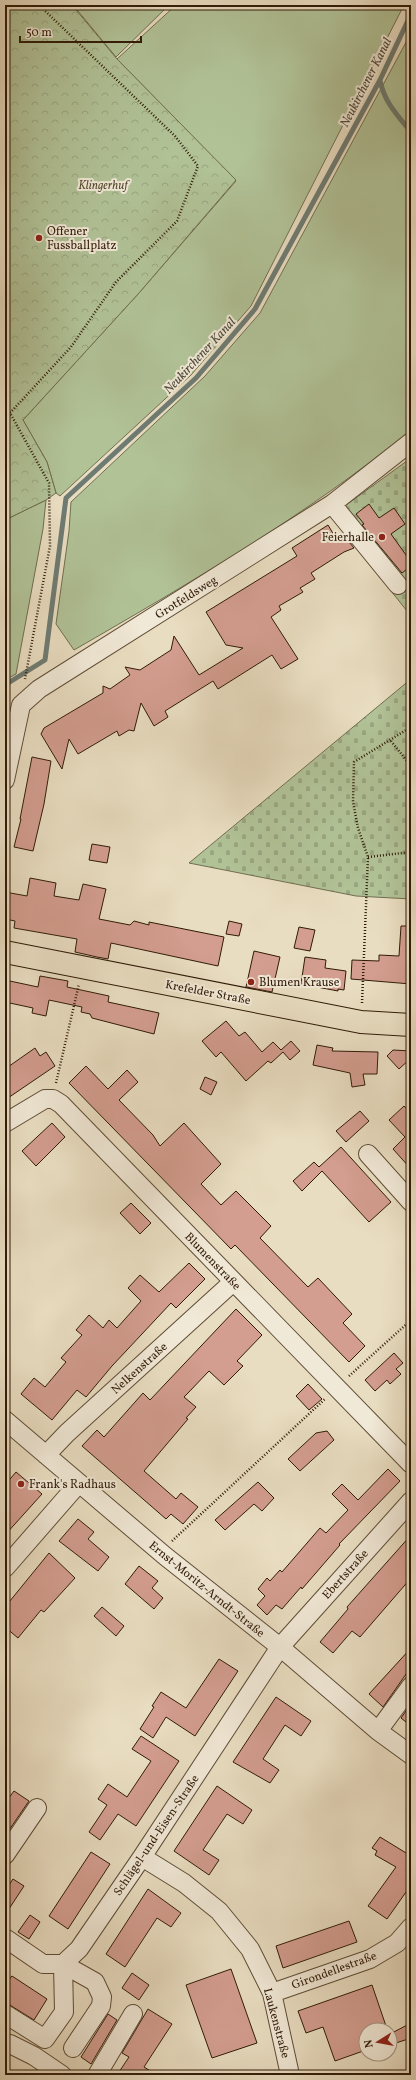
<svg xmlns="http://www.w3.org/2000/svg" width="416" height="2080" font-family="Vollkorn,serif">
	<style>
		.green { fill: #b1c297; stroke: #706e50 }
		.forest { fill: url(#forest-crowns); stroke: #706e50 }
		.cemetery { fill: url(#cemetery-stones); stroke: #706e50 }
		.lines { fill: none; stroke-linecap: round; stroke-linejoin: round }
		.stream { stroke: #6e7b72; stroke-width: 5 }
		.building { fill: #d39d8f; stroke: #301b08 }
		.minor-casing { stroke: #5e4c36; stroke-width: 20 }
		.major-casing { stroke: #301b08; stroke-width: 24 }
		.path { stroke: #301b08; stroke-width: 2.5; stroke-dasharray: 1 2; stroke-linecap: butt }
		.minor { stroke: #f1e9d7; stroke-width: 18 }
		.major { stroke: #e9ddc1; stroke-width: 22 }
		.poi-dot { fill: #8f2418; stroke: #f1e9d7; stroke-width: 1.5 }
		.labels { text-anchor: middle; stroke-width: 4; stroke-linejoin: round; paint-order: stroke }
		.park-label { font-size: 12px; font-style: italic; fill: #574d33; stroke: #f1e9d7 }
		.poi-label { font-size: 12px; fill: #301b08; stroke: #f1e9d7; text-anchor: start }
		.street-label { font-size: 12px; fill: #301b08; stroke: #f1e9d7 }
		.water-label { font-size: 13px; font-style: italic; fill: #4f4b3d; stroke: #f1e9d7 }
	</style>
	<defs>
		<pattern id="forest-crowns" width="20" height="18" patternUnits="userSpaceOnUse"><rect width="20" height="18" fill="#b1c297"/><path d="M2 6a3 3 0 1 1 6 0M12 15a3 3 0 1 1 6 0" fill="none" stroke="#99a681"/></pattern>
		<pattern id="cemetery-stones" width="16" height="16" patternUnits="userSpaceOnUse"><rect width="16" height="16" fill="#b1c297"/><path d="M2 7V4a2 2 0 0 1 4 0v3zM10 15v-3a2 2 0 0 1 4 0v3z" fill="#99a681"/></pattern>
	</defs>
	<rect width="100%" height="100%" fill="#e9ddc1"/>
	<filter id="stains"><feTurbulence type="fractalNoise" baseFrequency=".005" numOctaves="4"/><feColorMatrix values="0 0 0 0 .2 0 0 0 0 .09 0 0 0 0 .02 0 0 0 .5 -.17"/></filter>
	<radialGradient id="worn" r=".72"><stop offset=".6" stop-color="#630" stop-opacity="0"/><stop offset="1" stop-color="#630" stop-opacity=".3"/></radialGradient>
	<path class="green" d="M 73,5 L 169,5 L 116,57 Z
		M 176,5 L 404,5 L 251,306 L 191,375 L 60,496 L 56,493 L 47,462 L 23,420 L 139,293 L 236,181 L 117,59 Z
		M 411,33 L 411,430 C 307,515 190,583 74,650 L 56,624 L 69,531 L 71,502 L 205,376 L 260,313 Z
		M 46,500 L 43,529 L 16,674 L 5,680 L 5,520 Z"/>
	<path class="forest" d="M 5,5 L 72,5 L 117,59 L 236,180 L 139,293 L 23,420 L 47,462 L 56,493 L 46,500 L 5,520 Z"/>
	<path class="cemetery" d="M 411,458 L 411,616 L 331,516 Z
		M 411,679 L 411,899 L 356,896 L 189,863 Z"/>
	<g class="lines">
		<path class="stream" d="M 380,80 C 384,102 398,116 411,132
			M 5,685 L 45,660 L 66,498 L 196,378 L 255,309 L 380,80 L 411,14"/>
	</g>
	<path class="building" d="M 369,504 L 379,518 L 394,508 L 405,524 L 391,534 L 411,562 L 411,566 L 402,573 L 362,525 L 364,524 L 356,514 Z
		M 328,525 L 337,540 L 344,536 L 354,548 L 344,552 L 311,573 L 315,579 L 300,588 L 303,592 L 279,606 L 281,610 L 271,617 L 298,659 L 281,669 L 272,655 L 218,689 L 213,681 L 165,711 L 168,717 L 154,726 L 141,703 L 134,731 L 129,730 L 119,736 L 117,731 L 78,754 L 69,739 L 62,769 L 41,734 L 44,728 L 103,693 L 103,686 L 110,689 L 130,675 L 125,667 L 140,670 L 171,650 L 174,636 L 199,675 L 243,648 L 226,645 L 206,612 L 297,556 L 292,548 Z
		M 32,757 L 51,761 L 44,804 L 33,851 L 14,847 L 21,819 L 20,819 Z
		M 92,844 L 110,847 L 107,863 L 89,860 Z
		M 30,878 L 56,883 L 54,896 L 79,900 L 83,884 L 106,889 L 99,919 L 130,925 L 134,921 L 149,925 L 149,922 L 224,937 L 218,966 L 111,943 L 108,959 L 97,957 L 75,952 L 77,939 L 14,928 L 15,921 L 5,919 L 5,892 L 27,896 Z
		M 229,921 L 242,924 L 239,936 L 226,934 Z
		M 401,926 L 411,926 L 411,984 L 351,979 L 352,960 L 379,961 L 379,955 L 399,956 Z
		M 299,927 L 315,930 L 310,951 L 294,948 Z
		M 254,951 L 280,957 L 272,992 L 246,987 Z
		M 305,957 L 326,960 L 325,968 L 346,971 L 344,990 L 338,989 L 338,991 L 301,984 Z
		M 40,976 L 68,981 L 67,987 L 109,996 L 108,1002 L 159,1013 L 154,1034 L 92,1018 L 90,1014 L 81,1012 L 82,1007 L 49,1000 L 46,1016 L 32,1013 L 33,1008 L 5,1002 L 5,980 L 38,987 Z
		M 226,1021 L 239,1036 L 245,1032 L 262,1052 L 273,1042 L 281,1050 L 291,1041 L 300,1051 L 290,1060 L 283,1052 L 271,1063 L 268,1061 L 246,1081 L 221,1052 L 216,1057 L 202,1041 Z
		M 317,1045 L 333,1048 L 332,1051 L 378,1052 L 377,1074 L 363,1074 L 365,1085 L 352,1087 L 350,1073 L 313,1065 Z
		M 35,1048 L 40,1056 L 46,1052 L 55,1066 L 5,1100 L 5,1069 Z
		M 393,1050 L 411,1051 L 411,1058 L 399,1069 L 387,1056 Z
		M 86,1066 L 108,1089 L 127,1070 L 138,1082 L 119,1100 L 153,1135 L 160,1146 L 184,1123 L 221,1164 L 201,1184 L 221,1205 L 236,1191 L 271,1226 L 260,1238 L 308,1287 L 318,1278 L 352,1314 L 343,1323 L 365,1346 L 349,1362 L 235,1245 L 231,1249 L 69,1083 Z
		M 205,1077 L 217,1082 L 211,1095 L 200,1089 Z
		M 404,1106 L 411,1113 L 411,1169 L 393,1149 L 405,1137 L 389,1120 Z
		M 360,1111 L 369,1121 L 346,1142 L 336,1131 Z
		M 52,1123 L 65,1137 L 36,1166 L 22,1151 Z
		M 341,1147 L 391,1202 L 369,1222 L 322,1171 L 302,1191 L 293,1181 L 314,1162 L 319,1167 Z
		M 131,1203 L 151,1223 L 140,1234 L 120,1213 Z
		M 189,1263 L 205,1279 L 176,1308 L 171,1303 L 112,1366 L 86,1397 L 77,1390 L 52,1420 L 21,1394 L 34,1378 L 45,1387 L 66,1362 L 61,1358 L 82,1335 L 76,1330 L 89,1315 L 103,1328 L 109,1320 L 117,1328 L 141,1301 L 128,1288 L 140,1275 L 159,1292 Z
		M 236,1309 L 262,1335 L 237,1361 L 243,1366 L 224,1385 L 209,1371 L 188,1393 L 184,1397 L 196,1407 L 186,1418 L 188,1419 L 144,1471 L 176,1499 L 181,1493 L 198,1507 L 183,1524 L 171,1514 L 166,1519 L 82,1446 L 97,1430 L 104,1437 L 143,1393 L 150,1400 Z
		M 394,1353 L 403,1363 L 396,1369 L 401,1374 L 390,1384 L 387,1380 L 375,1391 L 365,1380 Z
		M 308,1384 L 322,1399 L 309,1410 L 296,1396 Z
		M 327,1431 L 334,1440 L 300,1471 L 288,1459 L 316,1433 Z
		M 388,1469 L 400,1481 L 339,1544 L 340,1545 L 302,1589 L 301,1587 L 282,1609 L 276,1605 L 267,1615 L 257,1605 L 265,1596 L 258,1589 L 267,1578 L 270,1581 L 280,1570 L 282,1572 L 320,1528 L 326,1533 L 348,1510 L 332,1494 L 342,1484 L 358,1500 Z
		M 16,1472 L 42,1494 L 5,1535 L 5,1485 Z
		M 258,1482 L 274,1498 L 262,1511 L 254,1504 L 225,1530 L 215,1520 Z
		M 78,1519 L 94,1532 L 88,1539 L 109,1557 L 98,1571 L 59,1541 Z
		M 411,1535 L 411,1578 L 360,1637 L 352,1631 L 333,1653 L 320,1642 L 348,1609 L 347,1607 Z
		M 49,1553 L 75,1578 L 44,1612 L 41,1610 L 18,1638 L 5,1627 L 5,1607 Z
		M 139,1566 L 158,1581 L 152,1588 L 163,1598 L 154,1609 L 125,1584 Z
		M 102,1607 L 124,1626 L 116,1636 L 94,1616 Z
		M 411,1648 L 411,1667 L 383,1707 L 369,1694 Z
		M 219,1659 L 238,1671 L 195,1736 L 166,1717 L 153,1738 L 140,1729 L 154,1707 L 152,1706 L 161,1692 L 186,1708 Z
		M 276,1697 L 311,1721 L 301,1736 L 285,1725 L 263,1759 L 279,1770 L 270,1783 L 233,1762 Z
		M 411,1704 L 411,1726 L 401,1718 Z
		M 141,1736 L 179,1761 L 136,1826 L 118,1814 L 100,1840 L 89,1832 L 107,1805 L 98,1799 L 108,1784 L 127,1797 L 151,1761 L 132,1749 Z
		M 217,1786 L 252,1810 L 243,1824 L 227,1814 L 203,1850 L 219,1860 L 209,1875 L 174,1851 Z
		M 14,1791 L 29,1801 L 5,1836 L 5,1803 Z
		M 380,1837 L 411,1856 L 411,1885 L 387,1919 L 368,1906 L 396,1867 L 375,1855 L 377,1851 L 372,1848 Z
		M 91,1852 L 110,1864 L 68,1929 L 49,1916 Z
		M 13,1879 L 24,1886 L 5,1915 L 5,1891 Z
		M 148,1889 L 181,1913 L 171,1927 L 157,1918 L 125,1967 L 106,1954 Z
		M 30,1915 L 40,1922 L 29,1939 L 18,1932 Z
		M 349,1921 L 357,1942 L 283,1968 L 276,1946 Z
		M 231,1969 L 257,2043 L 212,2058 L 186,1985 Z
		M 132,1973 L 149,1985 L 139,2000 L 122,1988 Z
		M 12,1976 L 47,1999 L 34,2020 L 5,2002 L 5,1984 Z
		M 372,1985 L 386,2026 L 375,2030 L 366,2030 L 366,2050 L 335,2061 L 323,2027 L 306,2033 L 298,2011 Z
		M 148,2009 L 172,2024 L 144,2067 L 157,2075 L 117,2075 L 129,2057 L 122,2053 Z
		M 108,2014 L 117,2020 L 91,2064 L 81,2057 Z
		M 411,2023 L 411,2038 L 390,2045 L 390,2034 Z"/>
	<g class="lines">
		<g class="minor-casing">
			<path id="minor" d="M 332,504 L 398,585
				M 5,780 L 21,705 L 39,689 L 332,504 L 411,442
				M 5,1123 L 45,1099 L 53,1099 L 61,1104 L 411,1464
				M 368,1154 L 411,1202
				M 5,1420 L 165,1556 L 280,1647 L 378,1731 L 411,1755
				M 46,1455 L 67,1433 L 233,1282
				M 5,1568 L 79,1483
				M 378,1731 L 411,1686
				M 5,1855 L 37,1808
				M 142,1857 L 184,1883 L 219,1911 L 250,1949 L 272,1993 L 290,2075
				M 5,1938 L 43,1964 L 63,1964 L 79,1949 L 142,1857 L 280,1647 L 411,1501
				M 272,1993 L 370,1959 L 397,1943 L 411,1927
				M 5,2014 L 45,2039 L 64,2012 L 63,1964 L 95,1982 L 102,1997 L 101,2006 L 73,2048
				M 10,2044 L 34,2056 L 62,2075
				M 97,2075 L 133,2014"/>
		</g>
		<g class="major-casing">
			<path id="major" d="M 5,952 L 361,1022 L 411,1025"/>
		</g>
		<path class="path" d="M 5,404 L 49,483 L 50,546 L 25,679
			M 10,413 L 71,347 L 116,282 L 177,221 L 198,166 L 175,136 L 39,5
			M 411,510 L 407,513 L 411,519
			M 391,741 L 411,766
			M 368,857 L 411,852
			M 362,1003 L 368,857 L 358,828 L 353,802 L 354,762 L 411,727
			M 56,1083 L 79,984
			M 349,1376 L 411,1320
			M 172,1541 L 325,1399"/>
		<use href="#minor" class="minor"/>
		<use href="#major" class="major"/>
	</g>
	<g class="poi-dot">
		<circle cx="39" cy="238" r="4"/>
		<circle cx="382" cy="537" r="4"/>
		<circle cx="251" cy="982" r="4"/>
		<circle cx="21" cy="1484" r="4"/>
	</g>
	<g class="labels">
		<g class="park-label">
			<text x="103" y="189">Klingerhuf</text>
		</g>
		<g class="poi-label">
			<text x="47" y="235">Offener<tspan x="47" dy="14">Fussballplatz</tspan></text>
			<text x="374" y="541" text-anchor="end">Feierhalle</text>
			<text x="259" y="986">Blumen Krause</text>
			<text x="29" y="1488">Frank's Radhaus</text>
		</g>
		<g class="street-label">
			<text transform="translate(186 597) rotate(-32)" y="4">Grotfeldsweg</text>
			<text transform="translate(208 992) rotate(11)" y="4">Krefelder Straße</text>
			<text transform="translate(213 1261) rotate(46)" y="4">Blumenstraße</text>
			<text transform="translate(139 1368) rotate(-42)" y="4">Nelkenstraße</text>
			<text transform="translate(345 1574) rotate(-48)" y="4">Ebertstraße</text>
			<text transform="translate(207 1589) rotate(39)" y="4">Ernst-Moritz-Arndt-Straße</text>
			<text transform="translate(156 1835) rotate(-56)" y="4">Schlägel-und-Eisen-Straße</text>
			<text transform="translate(334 1970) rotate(-20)" y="4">Girondellestraße</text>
			<text transform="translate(277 2023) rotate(75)" y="4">Laukenstraße</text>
		</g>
		<g class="water-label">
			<text transform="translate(365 82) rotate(-63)" y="5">Neukirchener Kanal</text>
			<text transform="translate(199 355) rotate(-47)" y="5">Neukirchener Kanal</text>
		</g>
	</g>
	<rect width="416" height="2080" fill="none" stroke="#e9ddc1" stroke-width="20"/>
	<rect x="6" y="6" width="404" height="2068" fill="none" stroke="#301b08" stroke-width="2"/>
	<rect x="10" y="10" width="396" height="2060" fill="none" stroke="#301b08"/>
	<g transform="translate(378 2042) rotate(259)"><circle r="19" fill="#f1e9d7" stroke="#a49784"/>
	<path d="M0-3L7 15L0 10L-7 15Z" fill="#8f2418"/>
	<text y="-6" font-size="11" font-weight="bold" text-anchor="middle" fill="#301b08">N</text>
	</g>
	<path d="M20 36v6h121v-6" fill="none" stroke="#301b08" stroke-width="2"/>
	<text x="26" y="36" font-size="12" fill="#301b08" stroke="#f1e9d7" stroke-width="3" paint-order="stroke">50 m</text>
	<rect width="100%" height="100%" filter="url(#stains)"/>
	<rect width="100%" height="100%" fill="url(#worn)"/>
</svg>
